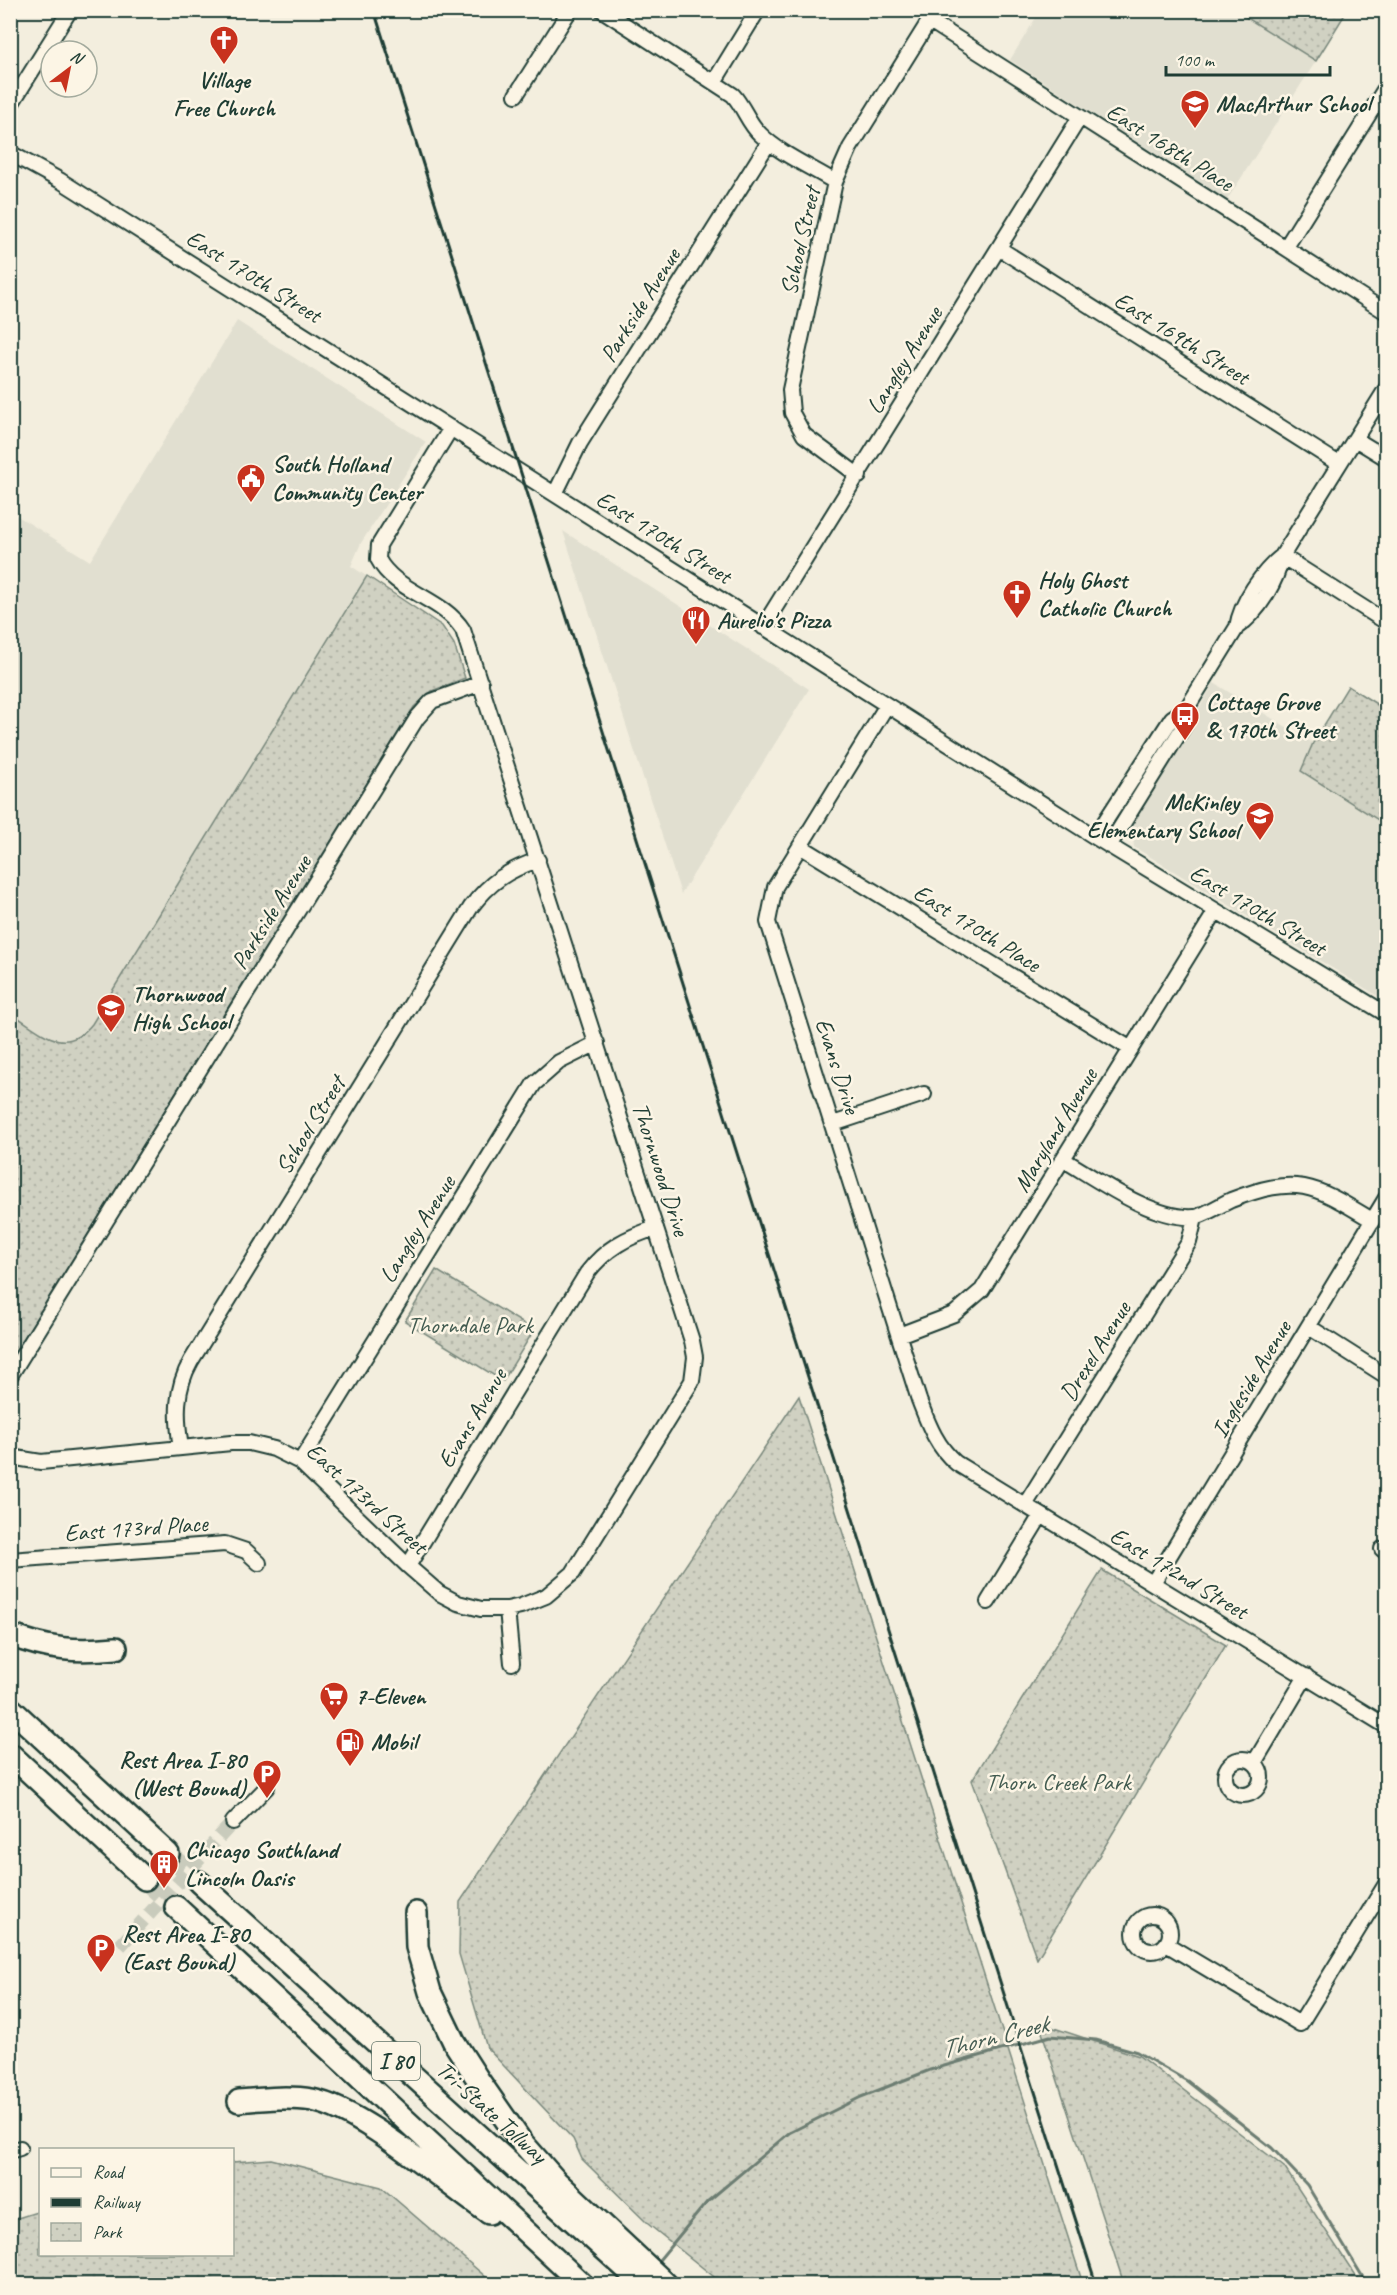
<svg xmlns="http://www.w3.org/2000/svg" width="1397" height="2295" font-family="Caveat,sans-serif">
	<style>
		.built { fill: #e1dfd0 }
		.park { fill: url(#park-dots); stroke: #78877b; stroke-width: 1.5 }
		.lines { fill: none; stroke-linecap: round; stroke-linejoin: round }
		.stream { stroke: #6c7d72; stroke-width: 3 }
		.minor-tunnel { stroke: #c9cbbc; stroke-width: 14; stroke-dasharray: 14 7; stroke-linecap: butt }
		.highway-tunnel { stroke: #c9cbbc; stroke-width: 21; stroke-dasharray: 21 10; stroke-linecap: butt }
		.minor-casing { stroke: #1f3d34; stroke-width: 18 }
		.highway-casing { stroke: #1f3d34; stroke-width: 26 }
		.minor { stroke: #fcf5e5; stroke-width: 14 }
		.highway { stroke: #fcf5e5; stroke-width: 21 }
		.rail { stroke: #1f3d34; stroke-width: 3 }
		.labels { text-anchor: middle; stroke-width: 5; stroke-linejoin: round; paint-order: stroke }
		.shield { fill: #fcf5e5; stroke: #617469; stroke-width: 1.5 }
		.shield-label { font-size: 22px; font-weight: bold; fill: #1f3d34 }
		.poi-label { font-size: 24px; font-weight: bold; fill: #1f3d34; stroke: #fcf5e5; text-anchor: start }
		.street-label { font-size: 24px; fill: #1f3d34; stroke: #fcf5e5 }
		.park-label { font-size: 24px; fill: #425b50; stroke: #fcf5e5 }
		.water-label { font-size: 26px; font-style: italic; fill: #465d53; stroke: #fcf5e5 }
	</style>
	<defs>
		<pattern id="park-dots" width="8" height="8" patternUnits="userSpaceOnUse" patternTransform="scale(1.5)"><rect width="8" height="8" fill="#d0d1c2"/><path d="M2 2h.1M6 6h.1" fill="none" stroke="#b2b4a7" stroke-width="1.8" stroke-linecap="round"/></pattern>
	</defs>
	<rect width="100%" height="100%" fill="#f3eede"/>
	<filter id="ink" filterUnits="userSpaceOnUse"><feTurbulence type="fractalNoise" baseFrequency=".0167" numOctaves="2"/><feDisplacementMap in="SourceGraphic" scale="12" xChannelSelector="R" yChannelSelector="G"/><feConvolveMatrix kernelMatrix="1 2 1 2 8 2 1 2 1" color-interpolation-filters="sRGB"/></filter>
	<g filter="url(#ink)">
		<path class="built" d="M 1236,10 L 1316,61 L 1227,200 L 1010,60 L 1040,11 Z
			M 237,321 L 426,442 L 361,543 L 351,566 L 442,626 L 454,644 L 465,678 L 432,691 L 414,707 L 11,1359 L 11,512 L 90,561 Z
			M 563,531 L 809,689 L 681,894 Z
			M 1214,683 L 1313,743 L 1301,771 L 1386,825 L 1386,1001 L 1134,847 L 1132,825 L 1138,814 Z"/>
		<path class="park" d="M 1236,11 L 1347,11 L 1316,61 Z
			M 367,576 L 442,626 L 454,644 L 465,678 L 432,691 L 414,707 L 11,1359 L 11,1013 C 40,1031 64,1058 92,1024 Z
			M 1348,686 L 1386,710 L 1386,825 L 1301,771 L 1313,743 Z
			M 436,1270 L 534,1330 L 503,1381 L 405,1321 Z
			M 799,1396 L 1083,2284 L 723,2284 L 648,2224 L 582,2159 L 573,2139 L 487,2048 L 459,1954 L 460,1902 Z
			M 1102,1570 L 1226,1645 L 1037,1959 L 972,1780 Z
			M 1039,2023 L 1139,2056 L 1284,2167 L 1361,2284 L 1124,2284 Z
			M 271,2159 L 381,2187 L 494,2284 L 11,2284 L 11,2220 L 40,2211 L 40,2254 L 232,2254 L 233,2162 Z"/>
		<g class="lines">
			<path class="stream" d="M 655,2265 L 707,2202 L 789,2133 L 861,2097 L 930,2070 L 1050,2036 L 1096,2040 L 1137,2052 L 1187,2081 L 1272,2148 L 1307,2185 L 1367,2284"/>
			<path class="minor-tunnel" d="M 120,1946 L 233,1822"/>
			<path class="highway-tunnel" d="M 168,1854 L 199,1882
				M 145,1879 L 176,1907"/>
			<g class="minor-casing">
				<path id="minor" d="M 602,10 L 733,95 C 744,107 748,123 760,134 C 780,154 811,167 835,182
					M 930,21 L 1386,312
					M 714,82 L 758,10
					M 516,95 L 570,10
					M 10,106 L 70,10
					M 10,153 L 61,181 L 1095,837 L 1386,1014
					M 1286,247 L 1386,87
					M 1000,249 L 1339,464
					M 1355,439 L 1386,458
					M 859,476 L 804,435 L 792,413 L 790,390 L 835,182 L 850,148 L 936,10
					M 555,494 L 580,443 L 769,142
					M 1282,556 L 1386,622
					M 763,627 L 1080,117
					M 1237,627 C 1241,602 1262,572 1282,556 L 1386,389
					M 887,705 L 775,887 L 768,922 L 919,1400 C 928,1423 936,1446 956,1463 L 1386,1726
					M 1095,837 L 1172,718 L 1187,708 L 1237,627 C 1259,612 1277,581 1282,556
					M 800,846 L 1131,1049
					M 1109,846 L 1185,724 L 1187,708
					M 833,1124 L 924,1094
					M 1064,1160 C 1098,1180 1153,1220 1194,1217 C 1201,1217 1222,1204 1231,1200 C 1298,1174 1314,1185 1372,1220
					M 1309,1327 L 1386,1376
					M 899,1335 L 954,1314 L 982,1290 L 1216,911
					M 10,1376 L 417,718 L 432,701 L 481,683
					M 181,1448 C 176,1417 175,1389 191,1361 L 471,907 C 490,882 508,870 538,860
					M 10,1457 L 41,1462 L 231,1443 L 249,1443 L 274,1449 L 300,1462 L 408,1566 L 439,1593 L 458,1603 L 481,1609 L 507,1609 L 521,1606 L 546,1596 L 573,1573 L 692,1381 L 695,1357 L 692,1341 L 463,630 C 443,598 395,592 378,559 L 379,545 L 451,428
					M 300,1462 L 534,1084 L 559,1062 L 597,1043
					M 1025,1505 L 1189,1242 L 1195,1218
					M 1382,1549 L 1386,1552
					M 10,1560 L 225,1544 L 246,1551 L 259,1563
					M 408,1566 L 587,1273 C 606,1248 627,1237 656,1228
					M 1153,1583 L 1386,1198
					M 988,1602 L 1041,1515
					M 507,1609 L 512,1663
					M1225 1777a18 18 0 1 1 36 0a18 18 0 1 1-36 0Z
					M 1254,1763 L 1306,1676
					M 233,1822 L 267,1787
					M1134 1933a18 18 0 1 1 36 0a18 18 0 1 1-36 0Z
					M 1166,1944 L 1300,2024 L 1386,1884
					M 10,2151 L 20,2148"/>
			</g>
			<g class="highway-casing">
				<path id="highway" d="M 10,1635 C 49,1650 76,1652 116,1648
					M 10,1708 L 168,1854
					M 10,1754 L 145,1879
					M 199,1882 L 643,2284
					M 176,1907 L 582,2284
					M 416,1913 L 417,1947 L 430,1992 L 454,2042 L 479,2081 L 520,2140 L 557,2182 L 666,2284
					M 239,2101 C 262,2099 288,2096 312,2100 C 364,2110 443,2182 489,2213"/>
			</g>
			<use href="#minor" class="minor"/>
			<use href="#highway" class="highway"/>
			<path class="rail" d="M 374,10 L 1096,2284"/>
		</g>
	</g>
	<defs>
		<g id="church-pin" transform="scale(1.5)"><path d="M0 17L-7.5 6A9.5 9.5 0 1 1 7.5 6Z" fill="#c8321e" stroke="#fcf5e5"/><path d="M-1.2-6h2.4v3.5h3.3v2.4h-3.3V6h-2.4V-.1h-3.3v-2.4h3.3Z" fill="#fff"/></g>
		<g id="school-pin" transform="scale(1.5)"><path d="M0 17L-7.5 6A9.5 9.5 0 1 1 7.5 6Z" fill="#c8321e" stroke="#fcf5e5"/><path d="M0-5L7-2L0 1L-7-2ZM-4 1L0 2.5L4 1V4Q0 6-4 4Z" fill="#fff"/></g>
		<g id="civic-pin" transform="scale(1.5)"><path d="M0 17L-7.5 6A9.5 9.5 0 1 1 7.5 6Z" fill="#c8321e" stroke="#fcf5e5"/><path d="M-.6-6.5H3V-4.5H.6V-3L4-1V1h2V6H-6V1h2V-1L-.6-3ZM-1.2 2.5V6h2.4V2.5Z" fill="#fff"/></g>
		<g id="restaurant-pin" transform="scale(1.5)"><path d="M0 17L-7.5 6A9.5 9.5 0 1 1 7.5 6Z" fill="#c8321e" stroke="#fcf5e5"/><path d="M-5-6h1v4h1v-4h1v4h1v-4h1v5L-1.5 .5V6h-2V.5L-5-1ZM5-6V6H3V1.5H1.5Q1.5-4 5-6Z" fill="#fff"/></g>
		<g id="bus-pin" transform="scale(1.5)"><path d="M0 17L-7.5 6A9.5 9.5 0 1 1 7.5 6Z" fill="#c8321e" stroke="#fcf5e5"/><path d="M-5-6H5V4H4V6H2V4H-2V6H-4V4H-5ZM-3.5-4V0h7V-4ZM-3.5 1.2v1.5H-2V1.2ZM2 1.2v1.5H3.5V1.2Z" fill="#fff"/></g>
		<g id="supermarket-pin" transform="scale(1.5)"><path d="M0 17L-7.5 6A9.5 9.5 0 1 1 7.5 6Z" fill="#c8321e" stroke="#fcf5e5"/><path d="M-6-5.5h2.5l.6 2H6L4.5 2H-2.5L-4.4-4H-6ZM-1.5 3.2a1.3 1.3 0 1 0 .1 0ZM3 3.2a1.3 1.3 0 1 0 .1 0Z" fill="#fff"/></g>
		<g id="fuel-pin" transform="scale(1.5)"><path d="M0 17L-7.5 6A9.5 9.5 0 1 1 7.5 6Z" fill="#c8321e" stroke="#fcf5e5"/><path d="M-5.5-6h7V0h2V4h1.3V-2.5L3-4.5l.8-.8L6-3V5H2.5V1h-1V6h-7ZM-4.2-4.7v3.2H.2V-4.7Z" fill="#fff"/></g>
		<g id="parking-pin" transform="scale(1.5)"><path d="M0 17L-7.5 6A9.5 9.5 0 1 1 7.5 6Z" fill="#c8321e" stroke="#fcf5e5"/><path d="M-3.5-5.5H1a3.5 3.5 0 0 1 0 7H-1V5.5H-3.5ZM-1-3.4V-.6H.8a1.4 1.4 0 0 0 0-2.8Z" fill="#fff"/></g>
		<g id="building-pin" transform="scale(1.5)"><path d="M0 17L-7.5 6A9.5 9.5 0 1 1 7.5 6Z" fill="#c8321e" stroke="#fcf5e5"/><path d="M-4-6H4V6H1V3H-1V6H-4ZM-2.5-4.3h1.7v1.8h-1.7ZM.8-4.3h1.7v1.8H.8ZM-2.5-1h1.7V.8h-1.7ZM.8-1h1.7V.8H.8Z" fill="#fff"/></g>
	</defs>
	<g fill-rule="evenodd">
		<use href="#church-pin" x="224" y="40"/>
		<use href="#school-pin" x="1195" y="104"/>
		<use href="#civic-pin" x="251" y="478"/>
		<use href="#church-pin" x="1017" y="594"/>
		<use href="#restaurant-pin" x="696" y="620"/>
		<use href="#bus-pin" x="1185" y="716"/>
		<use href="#school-pin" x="1260" y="816"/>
		<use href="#school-pin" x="111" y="1008"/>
		<use href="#supermarket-pin" x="334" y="1696"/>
		<use href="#fuel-pin" x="350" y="1742"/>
		<use href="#parking-pin" x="267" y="1774"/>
		<use href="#building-pin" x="164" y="1864"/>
		<use href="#parking-pin" x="101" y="1948"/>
	</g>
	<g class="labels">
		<rect class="shield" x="372" y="2042" width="48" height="38" rx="4.5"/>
		<g class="shield-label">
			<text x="396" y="2069">I 80</text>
		</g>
		<g class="poi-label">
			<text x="224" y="88" text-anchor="middle">Village<tspan x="224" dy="28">Free Church</tspan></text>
			<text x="1216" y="112">MacArthur School</text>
			<text x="272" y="472">South Holland<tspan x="272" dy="28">Community Center</tspan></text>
			<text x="1038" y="588">Holy Ghost<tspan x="1038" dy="28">Catholic Church</tspan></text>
			<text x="717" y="628">Aurelio's Pizza</text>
			<text x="1206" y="710">Cottage Grove<tspan x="1206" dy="28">&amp; 170th Street</tspan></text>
			<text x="1239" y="810" text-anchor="end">McKinley<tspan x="1239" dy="28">Elementary School</tspan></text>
			<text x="132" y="1002">Thornwood<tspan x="132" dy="28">High School</tspan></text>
			<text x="355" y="1704">7-Eleven</text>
			<text x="371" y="1750">Mobil</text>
			<text x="246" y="1768" text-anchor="end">Rest Area I-80<tspan x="246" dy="28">(West Bound)</tspan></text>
			<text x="185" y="1858">Chicago Southland<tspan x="185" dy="28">Lincoln Oasis</tspan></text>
			<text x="122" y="1942">Rest Area I-80<tspan x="122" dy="28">(East Bound)</tspan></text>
		</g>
		<g class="street-label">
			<text transform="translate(1170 147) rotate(32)" y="8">East 168th Place</text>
			<text transform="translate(800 241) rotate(-77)" y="8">School Street</text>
			<text transform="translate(254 276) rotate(32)" y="8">East 170th Street</text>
			<text transform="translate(640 305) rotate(-58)" y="8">Parkside Avenue</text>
			<text transform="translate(1182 338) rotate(32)" y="8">East 169th Street</text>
			<text transform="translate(904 360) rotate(-58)" y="8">Langley Avenue</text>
			<text transform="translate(664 537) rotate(32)" y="8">East 170th Street</text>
			<text transform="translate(1258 910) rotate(31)" y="8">East 170th Street</text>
			<text transform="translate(271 912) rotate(-58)" y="8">Parkside Avenue</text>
			<text transform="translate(977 928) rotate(32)" y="8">East 170th Place</text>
			<text transform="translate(838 1066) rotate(72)" y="8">Evans Drive</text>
			<text transform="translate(310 1125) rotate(-58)" y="8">School Street</text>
			<text transform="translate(1055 1130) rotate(-59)" y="8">Maryland Avenue</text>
			<text transform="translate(661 1169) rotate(72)" y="8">Thornwood Drive</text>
			<text transform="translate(417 1229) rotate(-58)" y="8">Langley Avenue</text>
			<text transform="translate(1095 1351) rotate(-58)" y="8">Drexel Avenue</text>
			<text transform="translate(1251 1379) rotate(-59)" y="8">Ingleside Avenue</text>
			<text transform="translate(472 1418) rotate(-59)" y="8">Evans Avenue</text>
			<text transform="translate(367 1498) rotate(42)" y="8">East 173rd Street</text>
			<text transform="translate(136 1528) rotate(-4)" y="8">East 173rd Place</text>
			<text transform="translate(1179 1573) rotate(31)" y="8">East 172nd Street</text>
			<text transform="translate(492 2112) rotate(42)" y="8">Tri-State Tollway</text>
		</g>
		<g class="park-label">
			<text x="470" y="1333">Thorndale Park</text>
			<text x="1058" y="1790">Thorn Creek Park</text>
		</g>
		<g class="water-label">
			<text transform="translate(994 2036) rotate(-14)" y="9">Thorn Creek</text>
		</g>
	</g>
	<rect width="1397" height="2295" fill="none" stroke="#fcf5e5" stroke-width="36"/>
	<rect x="18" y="18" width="1361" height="2259" fill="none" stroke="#1f3d34" stroke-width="2" filter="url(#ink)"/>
	<rect x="39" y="2148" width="195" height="108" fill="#fcf5e5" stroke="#a4ab9e" stroke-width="1.5"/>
	<rect x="51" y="2168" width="30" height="9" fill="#fcf5e5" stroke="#a4ab9e" stroke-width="1.5"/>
	<text x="93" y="2178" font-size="18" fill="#1f3d34">Road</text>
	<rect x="51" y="2198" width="30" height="9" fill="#1f3d34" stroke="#a4ab9e" stroke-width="1.5"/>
	<text x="93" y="2208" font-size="18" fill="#1f3d34">Railway</text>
	<rect x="51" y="2223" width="30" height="18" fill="url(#park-dots)" stroke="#a4ab9e" stroke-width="1.5"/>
	<text x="93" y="2238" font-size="18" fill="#1f3d34">Park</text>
	<g transform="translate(69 69) rotate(32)"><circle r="28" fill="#fcf5e5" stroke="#a4ab9e" stroke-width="1.5"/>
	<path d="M0-4.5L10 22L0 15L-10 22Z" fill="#c8321e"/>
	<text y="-9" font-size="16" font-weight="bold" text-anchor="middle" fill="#1f3d34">N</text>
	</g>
	<path d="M1166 66v9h164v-9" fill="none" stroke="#1f3d34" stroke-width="3"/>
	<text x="1175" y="66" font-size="18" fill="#1f3d34" stroke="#fcf5e5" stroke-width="4.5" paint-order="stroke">100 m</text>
</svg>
